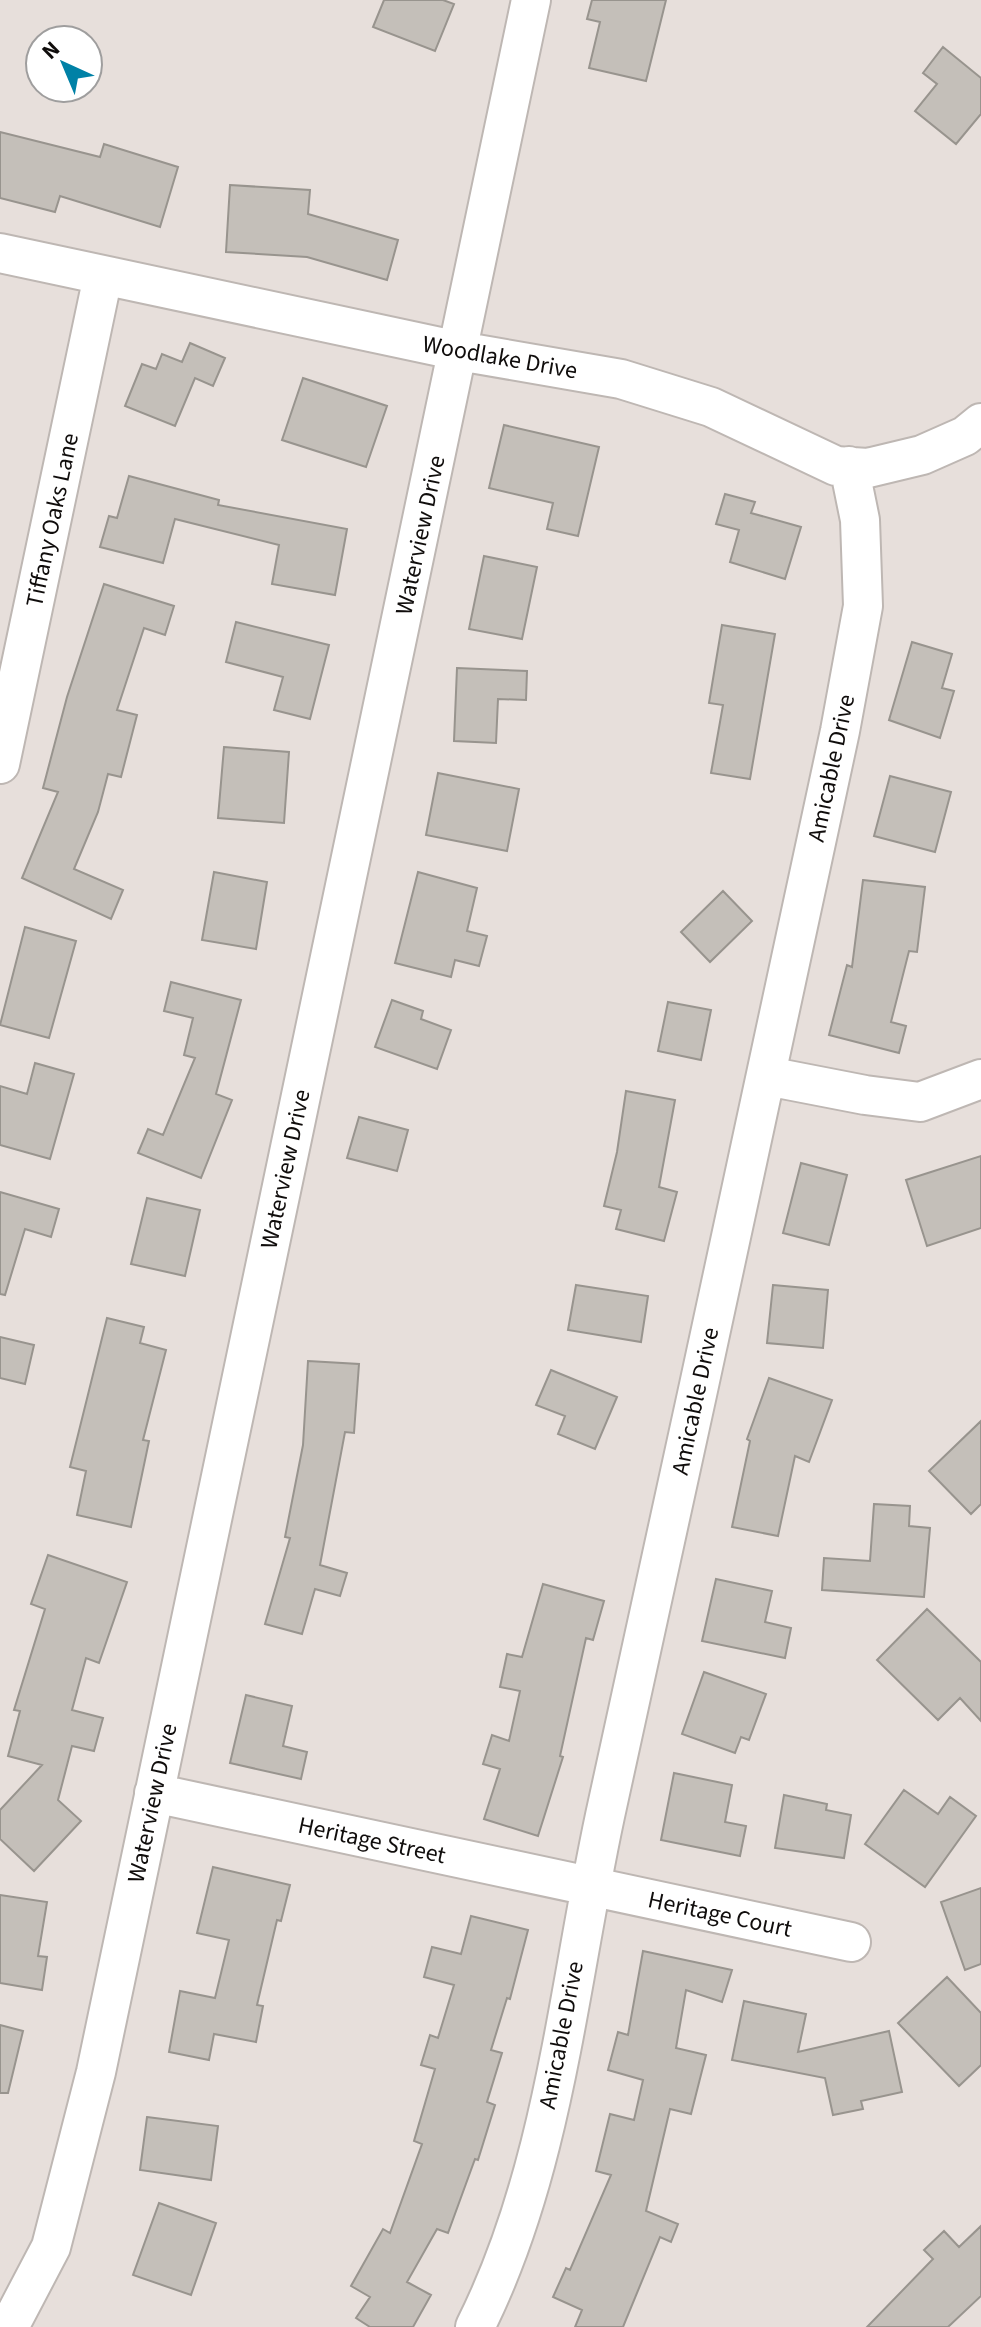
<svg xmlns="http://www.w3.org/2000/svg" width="981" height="2327" font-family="'Source Sans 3',sans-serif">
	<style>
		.building { fill: #c4bfb9; stroke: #98948e; stroke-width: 2 }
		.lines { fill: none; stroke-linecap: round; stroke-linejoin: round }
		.minor-casing { stroke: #beb7b3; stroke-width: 42 }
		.minor { stroke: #fff; stroke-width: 38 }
		.labels { text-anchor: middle; stroke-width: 7; stroke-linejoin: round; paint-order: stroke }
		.street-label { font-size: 24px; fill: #100d0c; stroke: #fff }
	</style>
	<rect width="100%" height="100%" fill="#e7dfdb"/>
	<path class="building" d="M 384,0 L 443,0 L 454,4 L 435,51 L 373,27 Z
		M 592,0 L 666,0 L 646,81 L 589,68 L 600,22 L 587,19 Z
		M 943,47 L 981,78 L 981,114 L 956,144 L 915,111 L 937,84 L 923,73 Z
		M 0,132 L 100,157 L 104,144 L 178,167 L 160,227 L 60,196 L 55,212 L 0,198 Z
		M 230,185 L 310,190 L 308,214 L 398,240 L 387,280 L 307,257 L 226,252 Z
		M 190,343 L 225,358 L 213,386 L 195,378 L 175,426 L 125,406 L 142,364 L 156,369 L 162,354 L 182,362 Z
		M 303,378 L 387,406 L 366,467 L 282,440 Z
		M 504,425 L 599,447 L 578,536 L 547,529 L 553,503 L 489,488 Z
		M 129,476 L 219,500 L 218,505 L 347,529 L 335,595 L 272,584 L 279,545 L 175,519 L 163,563 L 100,547 L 109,516 L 117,518 Z
		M 725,494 L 755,502 L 751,513 L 801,527 L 785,579 L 730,562 L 739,530 L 716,524 Z
		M 484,556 L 537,567 L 522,639 L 469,629 Z
		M 104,584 L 174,606 L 165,635 L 144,628 L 117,710 L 137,715 L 121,777 L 108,774 L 98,812 L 74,869 L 123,890 L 111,919 L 22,878 L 58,792 L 43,788 L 67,697 Z
		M 236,622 L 329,645 L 310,719 L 274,710 L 283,677 L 226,662 Z
		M 722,625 L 775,634 L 750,779 L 711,773 L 723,705 L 709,703 Z
		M 912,642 L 952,654 L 942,688 L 954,691 L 940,738 L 889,720 Z
		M 457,668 L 527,671 L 526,700 L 498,699 L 496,743 L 454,741 Z
		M 224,747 L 289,752 L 284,823 L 218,818 Z
		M 438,773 L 519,789 L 507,851 L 426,835 Z
		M 890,776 L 951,792 L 935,852 L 874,836 Z
		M 214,872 L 267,882 L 256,949 L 202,940 Z
		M 418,872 L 477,888 L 467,931 L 487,936 L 479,966 L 455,960 L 451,977 L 395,963 Z
		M 863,880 L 925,887 L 917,952 L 909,951 L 891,1022 L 906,1026 L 899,1053 L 829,1035 L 847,965 L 852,967 Z
		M 723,891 L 752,921 L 710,962 L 681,932 Z
		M 25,927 L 76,941 L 49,1038 L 0,1025 Z
		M 171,982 L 241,1000 L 216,1094 L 232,1100 L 201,1178 L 138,1153 L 148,1129 L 163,1135 L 195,1058 L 184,1055 L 193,1018 L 164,1011 Z
		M 392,1000 L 423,1011 L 421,1019 L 451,1030 L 437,1069 L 375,1047 Z
		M 668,1002 L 711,1010 L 701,1060 L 658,1051 Z
		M 35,1063 L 74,1074 L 50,1159 L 0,1145 L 0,1086 L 27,1094 Z
		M 626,1091 L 675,1100 L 659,1187 L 677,1192 L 664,1241 L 616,1229 L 621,1210 L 604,1206 L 617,1152 Z
		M 359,1117 L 408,1130 L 397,1171 L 347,1158 Z
		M 981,1156 L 981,1228 L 927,1246 L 906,1180 Z
		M 801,1163 L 847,1175 L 829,1245 L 783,1233 Z
		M 0,1192 L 59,1209 L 51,1237 L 25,1229 L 5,1295 L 0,1294 Z
		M 147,1198 L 200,1210 L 185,1276 L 131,1264 Z
		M 576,1285 L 648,1296 L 641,1342 L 568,1330 Z
		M 773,1285 L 828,1290 L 823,1348 L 767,1343 Z
		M 107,1318 L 144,1327 L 140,1343 L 166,1350 L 143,1440 L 149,1441 L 131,1527 L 77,1515 L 86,1471 L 70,1467 Z
		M 0,1337 L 34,1345 L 25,1384 L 0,1378 Z
		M 308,1361 L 359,1364 L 354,1433 L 345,1432 L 320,1565 L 347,1573 L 340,1596 L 315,1589 L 302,1634 L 265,1624 L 290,1538 L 285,1537 L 303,1445 Z
		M 551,1370 L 617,1397 L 595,1449 L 558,1434 L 565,1416 L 536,1405 Z
		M 769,1378 L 832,1400 L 809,1462 L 795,1456 L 778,1536 L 732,1527 L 750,1441 L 747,1439 Z
		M 981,1421 L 981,1504 L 971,1514 L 929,1471 Z
		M 874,1504 L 910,1506 L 909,1526 L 930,1528 L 924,1597 L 822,1590 L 824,1558 L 870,1561 Z
		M 48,1555 L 127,1582 L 99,1663 L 86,1658 L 72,1710 L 103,1718 L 94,1751 L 72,1746 L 58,1800 L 81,1821 L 34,1871 L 0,1839 L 0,1810 L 42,1765 L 8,1756 L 20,1711 L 14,1710 L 45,1609 L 31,1604 Z
		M 716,1579 L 772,1591 L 765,1622 L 791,1628 L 785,1658 L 702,1641 Z
		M 543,1584 L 604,1601 L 593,1640 L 586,1638 L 560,1756 L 563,1757 L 538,1836 L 484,1819 L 500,1769 L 483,1764 L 492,1735 L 509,1741 L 520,1691 L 500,1687 L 507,1654 L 522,1657 Z
		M 927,1609 L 981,1662 L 981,1721 L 960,1698 L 938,1720 L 877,1660 Z
		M 704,1672 L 766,1694 L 749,1740 L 741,1737 L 735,1753 L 682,1734 Z
		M 246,1695 L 292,1706 L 283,1746 L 307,1752 L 301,1779 L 230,1763 Z
		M 674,1773 L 732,1785 L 725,1822 L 746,1826 L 740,1856 L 661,1840 Z
		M 904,1790 L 938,1814 L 950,1797 L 976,1816 L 925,1887 L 865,1844 Z
		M 784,1795 L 827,1804 L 826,1810 L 851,1815 L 844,1858 L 775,1848 Z
		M 213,1867 L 290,1885 L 281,1921 L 277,1920 L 257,2005 L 263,2006 L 256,2042 L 214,2034 L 209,2060 L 169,2052 L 180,1991 L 215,1998 L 229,1940 L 197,1933 Z
		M 981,1888 L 981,1964 L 965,1970 L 941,1902 Z
		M 0,1895 L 47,1902 L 38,1956 L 47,1957 L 42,1990 L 0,1983 Z
		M 471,1916 L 528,1930 L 510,1999 L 507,1998 L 491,2050 L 502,2053 L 487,2102 L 495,2105 L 478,2160 L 475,2159 L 448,2233 L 437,2229 L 407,2282 L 431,2295 L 413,2327 L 370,2327 L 356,2318 L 370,2297 L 351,2286 L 383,2229 L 390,2233 L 422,2144 L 414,2141 L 435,2069 L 421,2065 L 430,2035 L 438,2038 L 454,1985 L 424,1977 L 432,1947 L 461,1954 Z
		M 643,1951 L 732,1970 L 722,2002 L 686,1990 L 676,2048 L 706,2055 L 691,2114 L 670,2109 L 646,2211 L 678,2224 L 671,2242 L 660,2237 L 623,2327 L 575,2327 L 582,2310 L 553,2297 L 566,2268 L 570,2270 L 611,2175 L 596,2171 L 610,2114 L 634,2120 L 643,2080 L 608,2070 L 618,2032 L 628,2035 Z
		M 947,1977 L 981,2013 L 981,2065 L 959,2086 L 898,2023 Z
		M 744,2001 L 806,2014 L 798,2052 L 889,2031 L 902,2092 L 861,2101 L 863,2109 L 833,2115 L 825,2078 L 732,2060 Z
		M 0,2025 L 23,2031 L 8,2093 L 0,2093 Z
		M 147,2117 L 218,2126 L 211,2180 L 140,2170 Z
		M 159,2203 L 216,2223 L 191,2295 L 133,2275 Z
		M 981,2226 L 981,2296 L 948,2327 L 867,2327 L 933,2259 L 924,2250 L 944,2231 L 959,2247 Z"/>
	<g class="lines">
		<g class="minor-casing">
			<path id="minor" d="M 0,253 L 459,351 L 621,379 L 711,407 L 836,466 L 868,468 L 922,455 L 965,436 L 981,423
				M 0,764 L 103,276
				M 767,1076 L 865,1095 L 920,1102 L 981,1079
				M 154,1793 L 851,1942
				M 9,2327 L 51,2247 L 96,2072 L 531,0
				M 475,2327 C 556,2166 569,1976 608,1802 C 686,1445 764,1089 840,731 L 863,606 L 860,520 L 849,466"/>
		</g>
		<use href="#minor" class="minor"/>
	</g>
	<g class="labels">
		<g class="street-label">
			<text transform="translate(500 357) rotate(10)" y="8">Woodlake Drive</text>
			<text transform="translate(52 520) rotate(-78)" y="8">Tiffany Oaks Lane</text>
			<text transform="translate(420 535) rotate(-78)" y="8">Waterview Drive</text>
			<text transform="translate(831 768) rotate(-78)" y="8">Amicable Drive</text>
			<text transform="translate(285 1169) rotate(-78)" y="8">Waterview Drive</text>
			<text transform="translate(695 1401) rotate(-78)" y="8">Amicable Drive</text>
			<text transform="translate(152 1803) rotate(-78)" y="8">Waterview Drive</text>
			<text transform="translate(372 1840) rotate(12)" y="8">Heritage Street</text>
			<text transform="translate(720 1914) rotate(12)" y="8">Heritage Court</text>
			<text transform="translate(561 2035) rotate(-79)" y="8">Amicable Drive</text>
		</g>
	</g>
	<g transform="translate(64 64) rotate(316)"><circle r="38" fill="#ffffff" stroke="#9f9e9e" stroke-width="2"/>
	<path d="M0-6L14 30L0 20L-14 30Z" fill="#0081a6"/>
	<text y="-12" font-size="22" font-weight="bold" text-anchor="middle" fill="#100d0c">N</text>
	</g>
</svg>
